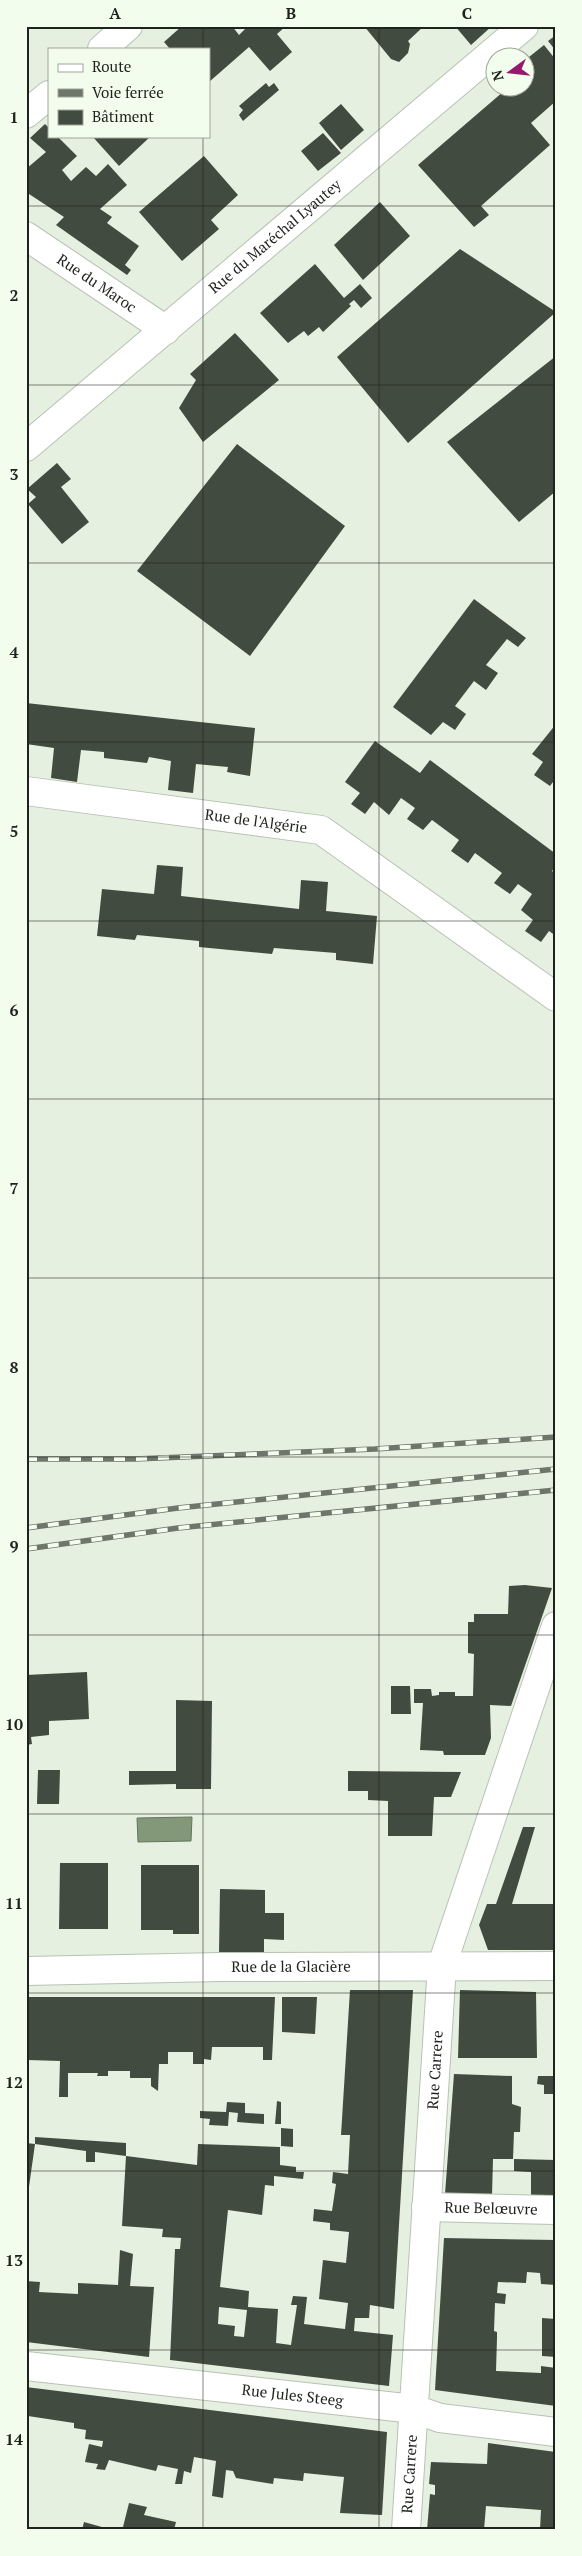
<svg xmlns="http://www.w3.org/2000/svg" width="582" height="2556" font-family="'PT Serif',serif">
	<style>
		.water { fill: #839879; stroke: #65755d }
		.building { fill: #424b3f; fill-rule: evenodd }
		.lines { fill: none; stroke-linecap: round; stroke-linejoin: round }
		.minor-casing { stroke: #b8c2b4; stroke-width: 30 }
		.minor { stroke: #fff; stroke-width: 28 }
		.rail-casing { stroke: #6e756b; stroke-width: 5.5 }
		.rail { stroke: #f3fdee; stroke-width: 4; stroke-dasharray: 11; stroke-linecap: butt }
		.grid { fill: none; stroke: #1f231d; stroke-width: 1; stroke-opacity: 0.55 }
		.labels { text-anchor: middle; stroke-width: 5; stroke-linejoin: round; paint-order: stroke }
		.street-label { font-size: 15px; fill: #1f231d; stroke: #f3fdee }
		.neatline { fill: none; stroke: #1f231d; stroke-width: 2 }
		.grid-label { font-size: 16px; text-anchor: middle; font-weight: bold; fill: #1f231d }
	</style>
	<rect width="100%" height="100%" fill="#e6f0e1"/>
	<path class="water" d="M 192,1817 L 191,1841 L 138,1842 L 137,1818 Z"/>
	<path class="building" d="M 182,26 L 232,26 L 239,35 L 248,26 L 286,26 L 277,34 L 292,52 L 270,71 L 249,47 L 209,82 L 209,49 L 170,49 L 164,42 Z
		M 364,26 L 424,26 L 408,41 L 410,44 L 408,53 L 399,62 L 391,59 Z
		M 455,26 L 492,26 L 471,45 Z
		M 556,35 L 556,51 L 548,41 Z
		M 544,45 L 556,60 L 556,101 L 531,123 L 550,145 L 481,206 L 489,215 L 474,227 L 418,165 L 504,91 L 501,88 L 524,88 L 524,61 Z
		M 266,83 L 269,87 L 274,83 L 279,90 L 243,121 L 239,115 L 243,110 L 239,106 Z
		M 341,104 L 364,130 L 341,150 L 319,123 Z
		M 45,124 L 49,128 L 49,136 L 57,136 L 77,156 L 62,170 L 71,181 L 86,167 L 96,176 L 108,164 L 127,185 L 100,209 L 112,217 L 107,223 L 139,246 L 125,265 L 131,270 L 127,275 L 56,225 L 64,217 L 26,192 L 26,169 L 46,152 L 30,138 Z
		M 323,133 L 341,153 L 318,171 L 301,151 Z
		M 92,136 L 151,136 L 119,166 Z
		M 204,156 L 238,195 L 211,220 L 219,229 L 182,261 L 139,212 Z
		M 380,202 L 410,236 L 363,280 L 334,245 Z
		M 460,249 L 556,312 L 408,443 L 337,357 Z
		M 315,264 L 344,298 L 360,284 L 372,298 L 361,308 L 354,300 L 349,304 L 351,306 L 323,332 L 319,327 L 308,336 L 304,331 L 288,343 L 260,313 Z
		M 235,333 L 279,380 L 203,442 L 179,408 L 196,380 L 190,374 Z
		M 556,356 L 556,491 L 519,522 L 447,442 Z
		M 237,444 L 345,526 L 250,656 L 137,571 Z
		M 57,463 L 71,479 L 61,487 L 89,522 L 62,544 L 28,504 L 36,497 L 27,489 Z
		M 474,599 L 526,638 L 518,647 L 507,639 L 486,665 L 498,673 L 486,690 L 474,681 L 455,706 L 466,714 L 455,730 L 443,722 L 431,735 L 393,707 Z
		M 26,703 L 255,728 L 250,776 L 227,772 L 228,767 L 196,764 L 193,793 L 168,790 L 171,761 L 149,757 L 147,763 L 104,758 L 104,752 L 81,750 L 77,782 L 51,778 L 54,748 L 26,744 Z
		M 556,724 L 556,778 L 550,786 L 534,775 L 543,762 L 532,754 Z
		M 375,741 L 420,773 L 430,760 L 556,854 L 556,866 L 552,871 L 556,874 L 556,936 L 549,931 L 541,942 L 525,931 L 533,920 L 521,910 L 532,894 L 518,884 L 510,894 L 494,883 L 502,873 L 475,853 L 468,863 L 451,851 L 459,840 L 432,820 L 423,830 L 407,819 L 415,808 L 401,798 L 389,815 L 374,802 L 365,814 L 351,804 L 360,793 L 345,782 Z
		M 157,865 L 183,867 L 181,896 L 299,909 L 301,880 L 328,882 L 326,911 L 377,916 L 373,964 L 336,960 L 336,953 L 274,948 L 272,954 L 199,947 L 199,941 L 137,935 L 135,940 L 97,936 L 102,889 L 154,894 Z
		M 525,1585 L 552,1588 L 511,1706 L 490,1705 L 491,1738 L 485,1755 L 444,1755 L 443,1751 L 420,1750 L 423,1703 L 414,1703 L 414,1689 L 431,1689 L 432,1696 L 439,1695 L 439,1692 L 455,1692 L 455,1696 L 473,1696 L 474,1654 L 468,1653 L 468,1622 L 474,1622 L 474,1614 L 508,1614 L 509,1586 Z
		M 87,1672 L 89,1719 L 49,1721 L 49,1735 L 31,1737 L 32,1744 L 26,1745 L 26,1675 Z
		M 391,1686 L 410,1686 L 411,1714 L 391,1714 Z
		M 176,1700 L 212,1701 L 211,1789 L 176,1789 L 176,1784 L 129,1785 L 129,1771 L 176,1771 Z
		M 38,1770 L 60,1770 L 59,1804 L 37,1804 Z
		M 348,1771 L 461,1772 L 451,1797 L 434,1797 L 432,1836 L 388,1836 L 388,1801 L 368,1800 L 368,1791 L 348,1791 Z
		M 523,1827 L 535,1827 L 512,1904 L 556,1904 L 556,1950 L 488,1950 L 479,1925 L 487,1904 L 496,1904 Z
		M 60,1863 L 108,1863 L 108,1929 L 59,1929 Z
		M 141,1865 L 199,1865 L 199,1934 L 173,1934 L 173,1930 L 141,1930 Z
		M 220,1889 L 265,1890 L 265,1913 L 284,1913 L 284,1940 L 264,1939 L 264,1952 L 219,1952 Z
		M 350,1990 L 413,1990 L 394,2309 L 370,2305 L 369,2318 L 355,2318 L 354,2331 L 393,2335 L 389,2386 L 170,2360 L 175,2249 L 180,2249 L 181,2238 L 162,2237 L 163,2229 L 122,2226 L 126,2156 L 197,2165 L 198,2144 L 280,2147 L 280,2165 L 296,2167 L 296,2172 L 304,2172 L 303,2179 L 274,2176 L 274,2186 L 265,2185 L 262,2215 L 228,2210 L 220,2287 L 249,2291 L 248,2307 L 278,2309 L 276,2343 L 291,2345 L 297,2305 L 291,2305 L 293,2296 L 307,2297 L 304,2324 L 345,2329 L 348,2303 L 319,2299 L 323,2260 L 346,2263 L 349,2232 L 330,2230 L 330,2223 L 313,2221 L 314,2209 L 332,2211 L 336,2184 L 332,2183 L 333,2172 L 348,2174 L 350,2135 L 341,2135 ZM 219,2307 L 247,2310 L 244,2337 L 234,2336 L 235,2326 L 218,2324 Z
		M 460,1990 L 536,1992 L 537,2058 L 458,2058 Z
		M 26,1997 L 275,1997 L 272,2060 L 263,2060 L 263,2047 L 212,2047 L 211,2060 L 204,2059 L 204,2064 L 193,2064 L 193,2052 L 168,2052 L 168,2064 L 159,2064 L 158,2091 L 151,2086 L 151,2078 L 130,2078 L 130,2071 L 108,2071 L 108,2076 L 97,2076 L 98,2073 L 68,2073 L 68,2097 L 59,2097 L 60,2061 L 28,2060 L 26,2066 Z
		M 282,1997 L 317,1997 L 315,2034 L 282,2032 Z
		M 454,2074 L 512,2076 L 512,2104 L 521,2107 L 520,2132 L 514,2132 L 513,2159 L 493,2159 L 492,2195 L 445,2194 Z
		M 538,2076 L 556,2076 L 556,2094 L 544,2094 L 544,2085 L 537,2084 Z
		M 277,2101 L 281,2102 L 281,2124 L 275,2124 Z
		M 227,2102 L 245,2103 L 245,2113 L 264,2114 L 264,2124 L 237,2122 L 238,2113 L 229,2112 L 228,2126 L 209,2125 L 210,2119 L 200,2118 L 200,2111 L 226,2112 Z
		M 281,2128 L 293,2129 L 293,2147 L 281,2146 Z
		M 35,2137 L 126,2143 L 126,2156 L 95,2152 L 95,2162 L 86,2162 L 86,2151 L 35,2144 Z
		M 26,2143 L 35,2144 L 27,2201 L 26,2201 Z
		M 514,2159 L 556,2160 L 556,2196 L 531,2196 L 531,2172 L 514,2171 Z
		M 444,2238 L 556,2240 L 556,2285 L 541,2284 L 540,2273 L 527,2272 L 526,2283 L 498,2282 L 497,2293 L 506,2294 L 505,2304 L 495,2303 L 494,2331 L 497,2332 L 497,2338 L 496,2371 L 541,2373 L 541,2366 L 556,2368 L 556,2406 L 435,2390 Z
		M 120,2250 L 133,2254 L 130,2286 L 154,2287 L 149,2357 L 26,2342 L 26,2281 L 40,2282 L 39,2292 L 78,2294 L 78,2283 L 118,2285 Z
		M 542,2318 L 556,2319 L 556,2357 L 542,2356 Z
		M 26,2387 L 387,2432 L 382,2515 L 340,2513 L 344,2477 L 304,2473 L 303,2481 L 274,2478 L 273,2484 L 236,2478 L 233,2471 L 226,2470 L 223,2498 L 212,2496 L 216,2461 L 194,2457 L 191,2473 L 184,2471 L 182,2484 L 175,2484 L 178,2469 L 158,2465 L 156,2471 L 109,2460 L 105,2470 L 96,2469 L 98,2464 L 85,2462 L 89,2444 L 102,2447 L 103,2441 L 85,2439 L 86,2430 L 74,2428 L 74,2423 L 28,2416 L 26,2420 Z
		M 488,2443 L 556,2452 L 556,2530 L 540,2530 L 541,2510 L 486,2506 L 484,2530 L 427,2530 L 430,2494 L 435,2495 L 435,2485 L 429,2484 L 431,2462 L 487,2464 Z
		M 129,2503 L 147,2507 L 144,2515 L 176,2522 L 174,2530 L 134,2530 L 123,2527 Z
		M 84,2522 L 109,2529 L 109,2530 L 82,2530 Z"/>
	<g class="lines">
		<g class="minor-casing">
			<g id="minor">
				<path d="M 102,49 L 128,26"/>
				<path d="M 26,114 L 49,95"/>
				<path id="s1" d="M 26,236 L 166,330"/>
				<path id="s2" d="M 26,447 L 524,26"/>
				<path id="s3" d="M 26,791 L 321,830 L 556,997"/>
				<path id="s4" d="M 26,1971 L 221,1967 L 556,1966"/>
				<path id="s5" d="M 426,2207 L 556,2210"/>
				<path id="s6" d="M 26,2366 L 414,2409 L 440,2418 L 556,2432"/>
				<path id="s7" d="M 406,2530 L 442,1965 L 556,1626"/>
			</g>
		</g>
		<use href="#minor" class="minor"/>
		<g class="rail-casing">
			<path id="rail" d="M 26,1459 L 135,1459 L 375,1449 L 556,1437
				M 26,1528 L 178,1508 L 556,1469
				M 26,1549 L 178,1528 L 556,1490"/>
		</g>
		<use href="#rail" class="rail"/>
	</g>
	<path class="grid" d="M 203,26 L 203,49M 379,26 L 379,2530M 203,136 L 203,2530M 26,206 L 556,206M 26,385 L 556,385M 26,563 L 556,563M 26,742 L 556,742M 26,921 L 556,921M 26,1099 L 556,1099M 26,1278 L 556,1278M 26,1457 L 556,1457M 26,1635 L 556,1635M 26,1814 L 556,1814M 26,1993 L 556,1993M 26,2171 L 556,2171M 26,2350 L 556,2350"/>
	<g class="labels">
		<g class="street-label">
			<text dy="5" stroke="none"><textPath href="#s2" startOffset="326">Rue du Maréchal Lyautey</textPath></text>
			<text dy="5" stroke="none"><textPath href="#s1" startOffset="85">Rue du Maroc</textPath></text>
			<text dy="5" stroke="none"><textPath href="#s3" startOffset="232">Rue de l'Algérie</textPath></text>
			<text dy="5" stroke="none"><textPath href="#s4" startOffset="265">Rue de la Glacière</textPath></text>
			<text dy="5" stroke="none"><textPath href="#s7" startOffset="461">Rue Carrere</textPath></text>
			<text dy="5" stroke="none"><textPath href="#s5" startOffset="65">Rue Belœuvre</textPath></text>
			<text dy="5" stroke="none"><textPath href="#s6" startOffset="268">Rue Jules Steeg</textPath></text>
			<text dy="5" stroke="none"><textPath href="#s7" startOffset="56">Rue Carrere</textPath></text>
		</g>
	</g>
	<rect width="582" height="2556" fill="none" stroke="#f3fdee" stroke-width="55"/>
	<rect x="48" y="48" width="162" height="90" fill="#f3fdee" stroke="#9ea69a"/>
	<rect x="58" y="64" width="25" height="8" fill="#ffffff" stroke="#9ea69a"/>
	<text x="92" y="72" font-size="15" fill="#1f231d">Route</text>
	<rect x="58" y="89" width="25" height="8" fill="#6e756b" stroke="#9ea69a"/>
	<text x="92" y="98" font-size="15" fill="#1f231d">Voie ferrée</text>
	<rect x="58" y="110" width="25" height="15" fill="#424b3f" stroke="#9ea69a"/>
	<text x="92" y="122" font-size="15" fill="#1f231d">Bâtiment</text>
	<g transform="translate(510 72) rotate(255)"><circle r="24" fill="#f3fdee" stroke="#9ea69a"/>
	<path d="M0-4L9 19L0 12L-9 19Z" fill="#99186e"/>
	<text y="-8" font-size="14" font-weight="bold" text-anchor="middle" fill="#1f231d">N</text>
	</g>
	<rect x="28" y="28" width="526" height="2500" class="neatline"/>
	<g class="grid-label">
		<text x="115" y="19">A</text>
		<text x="291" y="19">B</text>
		<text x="467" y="19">C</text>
		<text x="14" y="123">1</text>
		<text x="14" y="301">2</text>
		<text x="14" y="480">3</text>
		<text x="14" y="658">4</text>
		<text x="14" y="837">5</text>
		<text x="14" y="1016">6</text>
		<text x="14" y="1194">7</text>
		<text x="14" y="1373">8</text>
		<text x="14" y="1552">9</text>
		<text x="14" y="1730">10</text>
		<text x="14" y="1909">11</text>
		<text x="14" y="2088">12</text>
		<text x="14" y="2266">13</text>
		<text x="14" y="2445">14</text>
	</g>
</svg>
